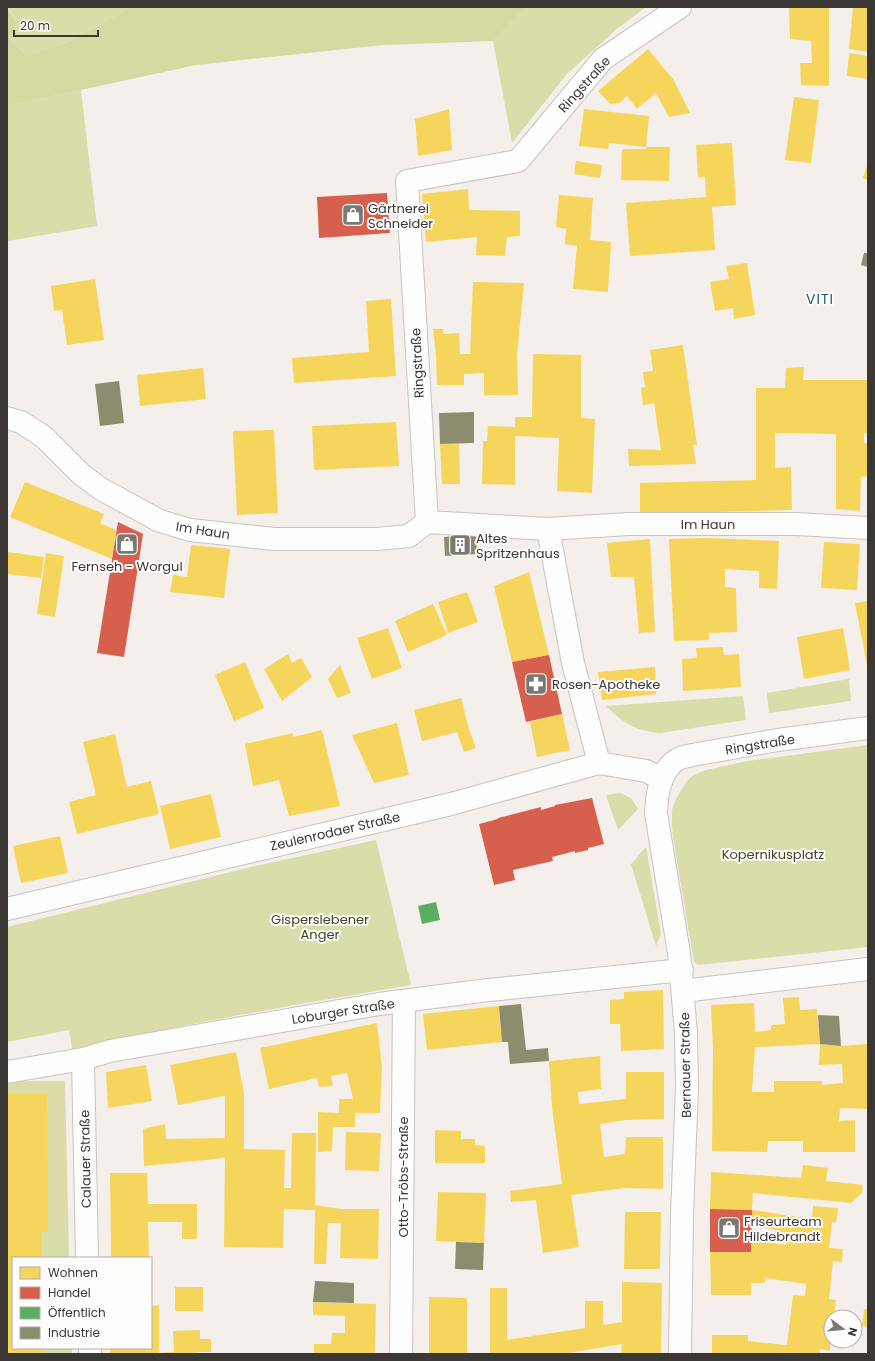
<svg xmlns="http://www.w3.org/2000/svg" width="875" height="1361" font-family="Poppins,sans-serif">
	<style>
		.green { fill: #d9ddaa }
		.forest { fill: #d5d9a2 }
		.homes { fill: #f6d55c; fill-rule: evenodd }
		.shops { fill: #d6604d }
		.public { fill: #5aae61 }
		.industry { fill: #8c8c6e }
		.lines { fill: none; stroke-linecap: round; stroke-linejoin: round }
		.minor-casing { stroke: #c7c3c0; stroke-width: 24 }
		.tertiary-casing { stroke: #c7c3c0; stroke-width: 24 }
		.minor { stroke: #fdfdfc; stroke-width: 22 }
		.tertiary { stroke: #fdfdfc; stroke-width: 22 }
		.labels { text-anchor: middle; stroke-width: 4; stroke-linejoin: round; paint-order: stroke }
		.street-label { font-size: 13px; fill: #3a3735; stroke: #fffdfc }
		.poi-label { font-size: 13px; fill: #3a3735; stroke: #fffdfc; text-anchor: start }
		.park-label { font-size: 13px; fill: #42461e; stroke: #fffdfc }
		.neighbourhood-label { font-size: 14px; letter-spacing: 1px; fill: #135a76; stroke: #fffdfc }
	</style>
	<rect width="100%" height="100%" fill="#f4efea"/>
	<path class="green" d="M 7,7 L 131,7 L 70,41 L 27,56 L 11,41 L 17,23 Z
		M 526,7 L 646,7 L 618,28 L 567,74 L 512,143 L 493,41 Z
		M 81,90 L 97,226 L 7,241 L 7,106 Z
		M 849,679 L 851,701 L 769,713 L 767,693 Z
		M 743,696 L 746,720 L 660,733 C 636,731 623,723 606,706 Z
		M 868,745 L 868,947 L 698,965 L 694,962 L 673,837 L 672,825 L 672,810 L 676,799 L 686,782 L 692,776 L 706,770 L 748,761 Z
		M 621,793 L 631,798 L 638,809 L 618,830 L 606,795 Z
		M 376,840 L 411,985 C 298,1004 184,1024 72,1049 L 69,1030 L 7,1042 L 7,927 L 251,867 Z
		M 646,847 L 661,934 L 656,946 L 631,864 Z
		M 19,1081 L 65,1081 L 69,1258 L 13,1258 L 13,1348 L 72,1348 L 72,1354 L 7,1354 L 7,1084 Z"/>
	<path class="forest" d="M 131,7 L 526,7 L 493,41 L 383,45 L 196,65 L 7,106 L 7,8 L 17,23 L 11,41 L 27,56 L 70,41 Z"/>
	<path class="homes" d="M 789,7 L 829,7 L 829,86 L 801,85 L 800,63 L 812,63 L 811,41 L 790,39 Z
		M 853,7 L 868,7 L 868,52 L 849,49 Z
		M 648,49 L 673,79 L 690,113 L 669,117 L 656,93 L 637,109 L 627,96 L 619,103 L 610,104 L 598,91 Z
		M 849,53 L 868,56 L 868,79 L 847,76 Z
		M 794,97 L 819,100 L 811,163 L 785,160 Z
		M 449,109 L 452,150 L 418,156 L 415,119 Z
		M 584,109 L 649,116 L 646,147 L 609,143 L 608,149 L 579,146 Z
		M 732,143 L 736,205 L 712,207 L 715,250 L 630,256 L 626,203 L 706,197 L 705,177 L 698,177 L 696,145 Z
		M 646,147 L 670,147 L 669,181 L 621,180 L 622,149 L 646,149 Z
		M 576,161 L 602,165 L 600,178 L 574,174 Z
		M 868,163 L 868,180 L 863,178 Z
		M 468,189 L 469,210 L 520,211 L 520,236 L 507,237 L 505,256 L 476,255 L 477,237 L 426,242 L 422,194 Z
		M 559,195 L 593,198 L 590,240 L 611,242 L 608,292 L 573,289 L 577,246 L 565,244 L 566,229 L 556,227 Z
		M 747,263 L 755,315 L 734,319 L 733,308 L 715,311 L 710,282 L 729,279 L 726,266 Z
		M 95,279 L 104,340 L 67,345 L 62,310 L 54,311 L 51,286 Z
		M 473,282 L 524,283 L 517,354 L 518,395 L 484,395 L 484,373 L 464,374 L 464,385 L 437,385 L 436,355 L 433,329 L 443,329 L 443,334 L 459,333 L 460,354 L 470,354 Z
		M 391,299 L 396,376 L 294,383 L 292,358 L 369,352 L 366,301 Z
		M 683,345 L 697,445 L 693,445 L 696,464 L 629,466 L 628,449 L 661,450 L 654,403 L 643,405 L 641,388 L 645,387 L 643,372 L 653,371 L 650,350 Z
		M 533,354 L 581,355 L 581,418 L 595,419 L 592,493 L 557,491 L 559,438 L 515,436 L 515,485 L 482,484 L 483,441 L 487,441 L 488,426 L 515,427 L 515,417 L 532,417 Z
		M 804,367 L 803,380 L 868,380 L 868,434 L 864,433 L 864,443 L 868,443 L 868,476 L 861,477 L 860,511 L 836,509 L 836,434 L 775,433 L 775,468 L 791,467 L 792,510 L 640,514 L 640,483 L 756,480 L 756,388 L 785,388 L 786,368 Z
		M 203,368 L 206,399 L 140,406 L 137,375 Z
		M 396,422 L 399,466 L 314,470 L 312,426 Z
		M 274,430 L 278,513 L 237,515 L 233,431 Z
		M 459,443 L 460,484 L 442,484 L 440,444 Z
		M 25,482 L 104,514 L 100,523 L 116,530 L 112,559 L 10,517 Z
		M 707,538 L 779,541 L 777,589 L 759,588 L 759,571 L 725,569 L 725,587 L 736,588 L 737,632 L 709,633 L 709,640 L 674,641 L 669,539 Z
		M 650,539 L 655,632 L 639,633 L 634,577 L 611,577 L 607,543 Z
		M 824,542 L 860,544 L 857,590 L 821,588 Z
		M 191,545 L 230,549 L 224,598 L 170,592 L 173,575 L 187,577 Z
		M 7,552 L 44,557 L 41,578 L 7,574 Z
		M 46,553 L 64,556 L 55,617 L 37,614 Z
		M 529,572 L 549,655 L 512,662 L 494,586 Z
		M 467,592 L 478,622 L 448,633 L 438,602 Z
		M 868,601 L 868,665 L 867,665 L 855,603 Z
		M 433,604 L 447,635 L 408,652 L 395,621 Z
		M 388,628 L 402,668 L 372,679 L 357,638 Z
		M 843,628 L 850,670 L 804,679 L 797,637 Z
		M 723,647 L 724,655 L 739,654 L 741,687 L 683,691 L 682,659 L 697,658 L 696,648 Z
		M 288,654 L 292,663 L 301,658 L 312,677 L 282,701 L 264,669 Z
		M 245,662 L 264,708 L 234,721 L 215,675 Z
		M 340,665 L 351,693 L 337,698 L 328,679 Z
		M 655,667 L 656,694 L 602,700 L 598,672 Z
		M 461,698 L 469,729 L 476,748 L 464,752 L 457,732 L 422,741 L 414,710 Z
		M 562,714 L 570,750 L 537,757 L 530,722 Z
		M 397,723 L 409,775 L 374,783 L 352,735 Z
		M 322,730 L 340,806 L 289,816 L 279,780 L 253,786 L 245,744 L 293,733 L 293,737 Z
		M 115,734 L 127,787 L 151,781 L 159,814 L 77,834 L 69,802 L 96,795 L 83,742 Z
		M 211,794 L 221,837 L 170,849 L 160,806 Z
		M 60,836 L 68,873 L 21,883 L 13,846 Z
		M 663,990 L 664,1049 L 621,1051 L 620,1024 L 610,1024 L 610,1000 L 624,999 L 624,992 Z
		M 799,997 L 800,1010 L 817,1009 L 820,1044 L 841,1046 L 868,1044 L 868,1109 L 840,1108 L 839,1121 L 855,1120 L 855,1152 L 803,1152 L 803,1141 L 768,1141 L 767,1152 L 712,1151 L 713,1049 L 711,1005 L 754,1003 L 755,1032 L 771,1030 L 771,1025 L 785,1024 L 783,998 ZM 820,1044 L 819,1065 L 842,1064 L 843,1083 L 822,1085 L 822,1081 L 774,1081 L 774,1092 L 752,1092 L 755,1047 Z
		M 499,1006 L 502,1042 L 427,1050 L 423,1014 Z
		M 377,1023 L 382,1067 L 380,1113 L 355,1113 L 355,1127 L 333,1127 L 332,1151 L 318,1152 L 318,1112 L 339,1113 L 339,1099 L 353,1099 L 347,1073 L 331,1076 L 333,1086 L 319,1087 L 317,1078 L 269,1089 L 260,1048 Z
		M 236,1052 L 244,1093 L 244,1149 L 285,1150 L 284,1188 L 291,1188 L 292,1133 L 316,1133 L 315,1205 L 341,1209 L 379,1209 L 378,1259 L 340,1258 L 341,1223 L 328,1223 L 326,1264 L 314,1264 L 315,1210 L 284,1209 L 283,1248 L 224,1247 L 225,1158 L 144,1166 L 143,1129 L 165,1124 L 166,1139 L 225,1138 L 225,1096 L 178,1105 L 170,1065 Z
		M 600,1056 L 601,1089 L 578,1092 L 579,1104 L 626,1099 L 626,1072 L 664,1072 L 664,1119 L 626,1120 L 600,1124 L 604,1157 L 625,1154 L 626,1137 L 663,1137 L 663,1189 L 625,1188 L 571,1195 L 579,1247 L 543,1253 L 536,1200 L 511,1202 L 510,1191 L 562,1184 L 552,1107 L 549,1061 Z
		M 146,1065 L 152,1101 L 108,1108 L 106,1072 Z
		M 47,1093 L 48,1232 L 41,1231 L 41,1258 L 13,1258 L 13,1348 L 43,1348 L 43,1354 L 7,1354 L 7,1094 Z
		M 435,1130 L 461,1131 L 461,1139 L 475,1139 L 475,1145 L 485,1146 L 485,1163 L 435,1163 Z
		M 346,1132 L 381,1133 L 379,1171 L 345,1170 Z
		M 803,1165 L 828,1168 L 826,1181 L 863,1185 L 862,1193 L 851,1203 L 753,1193 L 752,1210 L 710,1209 L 711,1172 L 801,1178 Z
		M 110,1173 L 147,1173 L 148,1204 L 197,1204 L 197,1239 L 182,1239 L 182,1222 L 148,1222 L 149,1258 L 111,1258 Z
		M 438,1192 L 486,1193 L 484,1243 L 436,1241 Z
		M 813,1206 L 838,1208 L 836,1223 L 832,1222 L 829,1248 L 843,1249 L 842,1262 L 833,1261 L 829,1299 L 836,1300 L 834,1317 L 831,1317 L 830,1351 L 820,1349 L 820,1354 L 712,1354 L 712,1335 L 748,1335 L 748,1341 L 787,1345 L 793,1295 L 805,1296 L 806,1284 L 765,1278 L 765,1283 L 751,1283 L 751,1295 L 711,1295 L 710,1252 L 751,1252 L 752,1234 L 766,1237 L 767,1242 L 786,1245 L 787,1236 L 775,1235 L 775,1230 L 752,1225 L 752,1210 L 812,1219 Z
		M 625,1212 L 661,1212 L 660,1269 L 624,1269 Z
		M 622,1282 L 662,1283 L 661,1354 L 621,1354 L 622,1344 L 564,1354 L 490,1354 L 490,1288 L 507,1288 L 507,1340 L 585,1328 L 585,1301 L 603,1301 L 603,1325 L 622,1322 Z
		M 175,1287 L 203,1287 L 203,1311 L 175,1311 Z
		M 429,1297 L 467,1298 L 467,1354 L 429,1354 Z
		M 313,1302 L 376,1304 L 375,1354 L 314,1354 L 314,1344 L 331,1344 L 332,1333 L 345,1333 L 345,1316 L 313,1315 Z
		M 159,1305 L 159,1353 L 174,1352 L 173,1331 L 200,1330 L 200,1339 L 211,1339 L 211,1352 L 197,1352 L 197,1354 L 110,1354 L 110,1348 L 151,1348 L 151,1306 Z
		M 864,1309 L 868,1310 L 868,1327 L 862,1326 Z"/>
	<path class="shops" d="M 387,193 L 390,233 L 319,238 L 317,197 Z
		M 118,522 L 143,534 L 124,657 L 97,653 Z
		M 549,655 L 562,714 L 526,722 L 512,662 Z
		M 592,798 L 604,844 L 588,848 L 588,850 L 575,853 L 575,851 L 552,857 L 553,861 L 513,870 L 515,880 L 494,885 L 479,824 L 498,819 L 498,818 L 541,807 L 541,810 L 555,806 L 555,805 Z
		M 710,1209 L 752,1210 L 751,1252 L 710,1252 Z"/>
	<path class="public" d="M 436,902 L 440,920 L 422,924 L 418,906 Z"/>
	<path class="industry" d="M 864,253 L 868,253 L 868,267 L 861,265 Z
		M 119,381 L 124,423 L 100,426 L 95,384 Z
		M 474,412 L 474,443 L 440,444 L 439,413 Z
		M 476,535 L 477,554 L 445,556 L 444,537 Z
		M 521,1004 L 526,1050 L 548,1048 L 549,1061 L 510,1064 L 508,1042 L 502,1042 L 499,1006 Z
		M 818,1015 L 839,1016 L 841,1046 L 820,1044 Z
		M 456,1242 L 484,1243 L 483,1270 L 455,1269 Z
		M 315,1281 L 354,1283 L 354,1303 L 313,1302 Z"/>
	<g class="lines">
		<g class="minor-casing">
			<path id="minor" d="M 7,418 L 21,422 L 44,437 L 81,474 L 101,489 L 160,521 L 190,530 L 274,539 L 377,539 L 409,536 L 427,522
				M 427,522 L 407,181 L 518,161 L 603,59 L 680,7
				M 427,522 L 548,529 L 628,524 L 796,524 L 868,528
				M 548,529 L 573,663 L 599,763
				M 7,909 L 451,804 L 599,763 L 646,771 L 662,779
				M 683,991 L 868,969
				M 83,1059 L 87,1258
				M 7,1072 L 83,1059 L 110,1051 L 379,1004 L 480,991 L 682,970
				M 90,1348 L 90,1354
				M 401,1354 L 404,1001"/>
		</g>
		<g class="tertiary-casing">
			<path id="tertiary" d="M 680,1354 L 682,1214 L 687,1088 L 686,1033 L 679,953 L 656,813 C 657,793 660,768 680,758 C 684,757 688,756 692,755 L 778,740 L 868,728"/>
		</g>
		<use href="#minor" class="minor"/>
		<use href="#tertiary" class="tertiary"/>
	</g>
	<defs>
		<g id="shop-square" transform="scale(1.15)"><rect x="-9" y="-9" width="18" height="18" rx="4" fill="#7b7774" stroke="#fffdfc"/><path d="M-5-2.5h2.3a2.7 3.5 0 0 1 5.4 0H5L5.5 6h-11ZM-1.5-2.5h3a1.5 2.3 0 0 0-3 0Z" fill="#fff"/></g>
		<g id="building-square" transform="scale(1.15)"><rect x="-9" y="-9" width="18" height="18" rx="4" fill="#7b7774" stroke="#fffdfc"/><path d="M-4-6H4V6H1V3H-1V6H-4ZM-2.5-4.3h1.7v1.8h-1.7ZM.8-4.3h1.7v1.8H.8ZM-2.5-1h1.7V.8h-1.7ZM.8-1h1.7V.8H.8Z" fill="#fff"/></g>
		<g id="pharmacy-square" transform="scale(1.15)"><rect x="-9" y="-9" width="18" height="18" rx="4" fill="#7b7774" stroke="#fffdfc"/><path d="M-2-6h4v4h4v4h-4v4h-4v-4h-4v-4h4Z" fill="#fff"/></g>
	</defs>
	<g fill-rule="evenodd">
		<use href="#shop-square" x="353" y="215"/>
		<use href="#shop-square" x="127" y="544"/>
		<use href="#building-square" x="460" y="545"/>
		<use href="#pharmacy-square" x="536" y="684"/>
		<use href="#shop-square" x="729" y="1228"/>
	</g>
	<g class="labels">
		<g class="street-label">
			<text transform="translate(584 84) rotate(-48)" y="5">Ringstraße</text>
			<text transform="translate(417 363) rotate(-93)" y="5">Ringstraße</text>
			<text x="708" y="529">Im Haun</text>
			<text transform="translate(203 530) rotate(9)" y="5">Im Haun</text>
			<text transform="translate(760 744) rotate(-9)" y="5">Ringstraße</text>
			<text transform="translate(335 831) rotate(-13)" y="5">Zeulenrodaer Straße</text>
			<text transform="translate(343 1011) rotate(-9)" y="5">Loburger Straße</text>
			<text transform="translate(685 1065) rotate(-91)" y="5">Bernauer Straße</text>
			<text transform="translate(85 1159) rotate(-91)" y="5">Calauer Straße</text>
			<text transform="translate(403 1177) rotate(-90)" y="5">Otto-Tröbs-Straße</text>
		</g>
		<g class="poi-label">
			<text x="368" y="213">Gärtnerei<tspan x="368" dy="15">Schneider</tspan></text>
			<text x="476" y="543">Altes<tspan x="476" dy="15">Spritzenhaus</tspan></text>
			<text x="127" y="571" text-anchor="middle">Fernseh - Worgul</text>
			<text x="552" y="689">Rosen-Apotheke</text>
			<text x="744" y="1226">Friseurteam<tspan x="744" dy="15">Hildebrandt</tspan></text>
		</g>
		<g class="park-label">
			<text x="773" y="859">Kopernikusplatz</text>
			<text x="320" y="924">Gisperslebener<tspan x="320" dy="15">Anger</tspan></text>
		</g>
		<g class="neighbourhood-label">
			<text x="820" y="304">VITI</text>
		</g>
	</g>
	<rect width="875" height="1361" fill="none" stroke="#3a3735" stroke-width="16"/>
	<rect x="12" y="1257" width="140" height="92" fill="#fffdfc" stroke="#b0aeac"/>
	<rect x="20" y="1267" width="20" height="12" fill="#f6d55c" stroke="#b0aeac"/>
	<text x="48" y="1277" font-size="12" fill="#3a3735">Wohnen</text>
	<rect x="20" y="1287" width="20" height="12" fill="#d6604d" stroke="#b0aeac"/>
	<text x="48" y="1297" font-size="12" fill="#3a3735">Handel</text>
	<rect x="20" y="1307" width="20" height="12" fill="#5aae61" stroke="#b0aeac"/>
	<text x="48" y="1317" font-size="12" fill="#3a3735">Öffentlich</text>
	<rect x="20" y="1327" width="20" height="12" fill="#8c8c6e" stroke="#b0aeac"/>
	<text x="48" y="1337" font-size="12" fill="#3a3735">Industrie</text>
	<g transform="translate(843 1329) rotate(106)"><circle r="19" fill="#fffdfc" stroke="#b0aeac"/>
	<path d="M0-3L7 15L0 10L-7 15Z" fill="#7b7774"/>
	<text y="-6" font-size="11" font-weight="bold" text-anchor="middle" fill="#3a3735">N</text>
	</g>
	<path d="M14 30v6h84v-6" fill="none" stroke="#3a3735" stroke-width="2"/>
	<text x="20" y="30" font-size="12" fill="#3a3735" stroke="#fffdfc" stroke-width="3" paint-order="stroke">20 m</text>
</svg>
